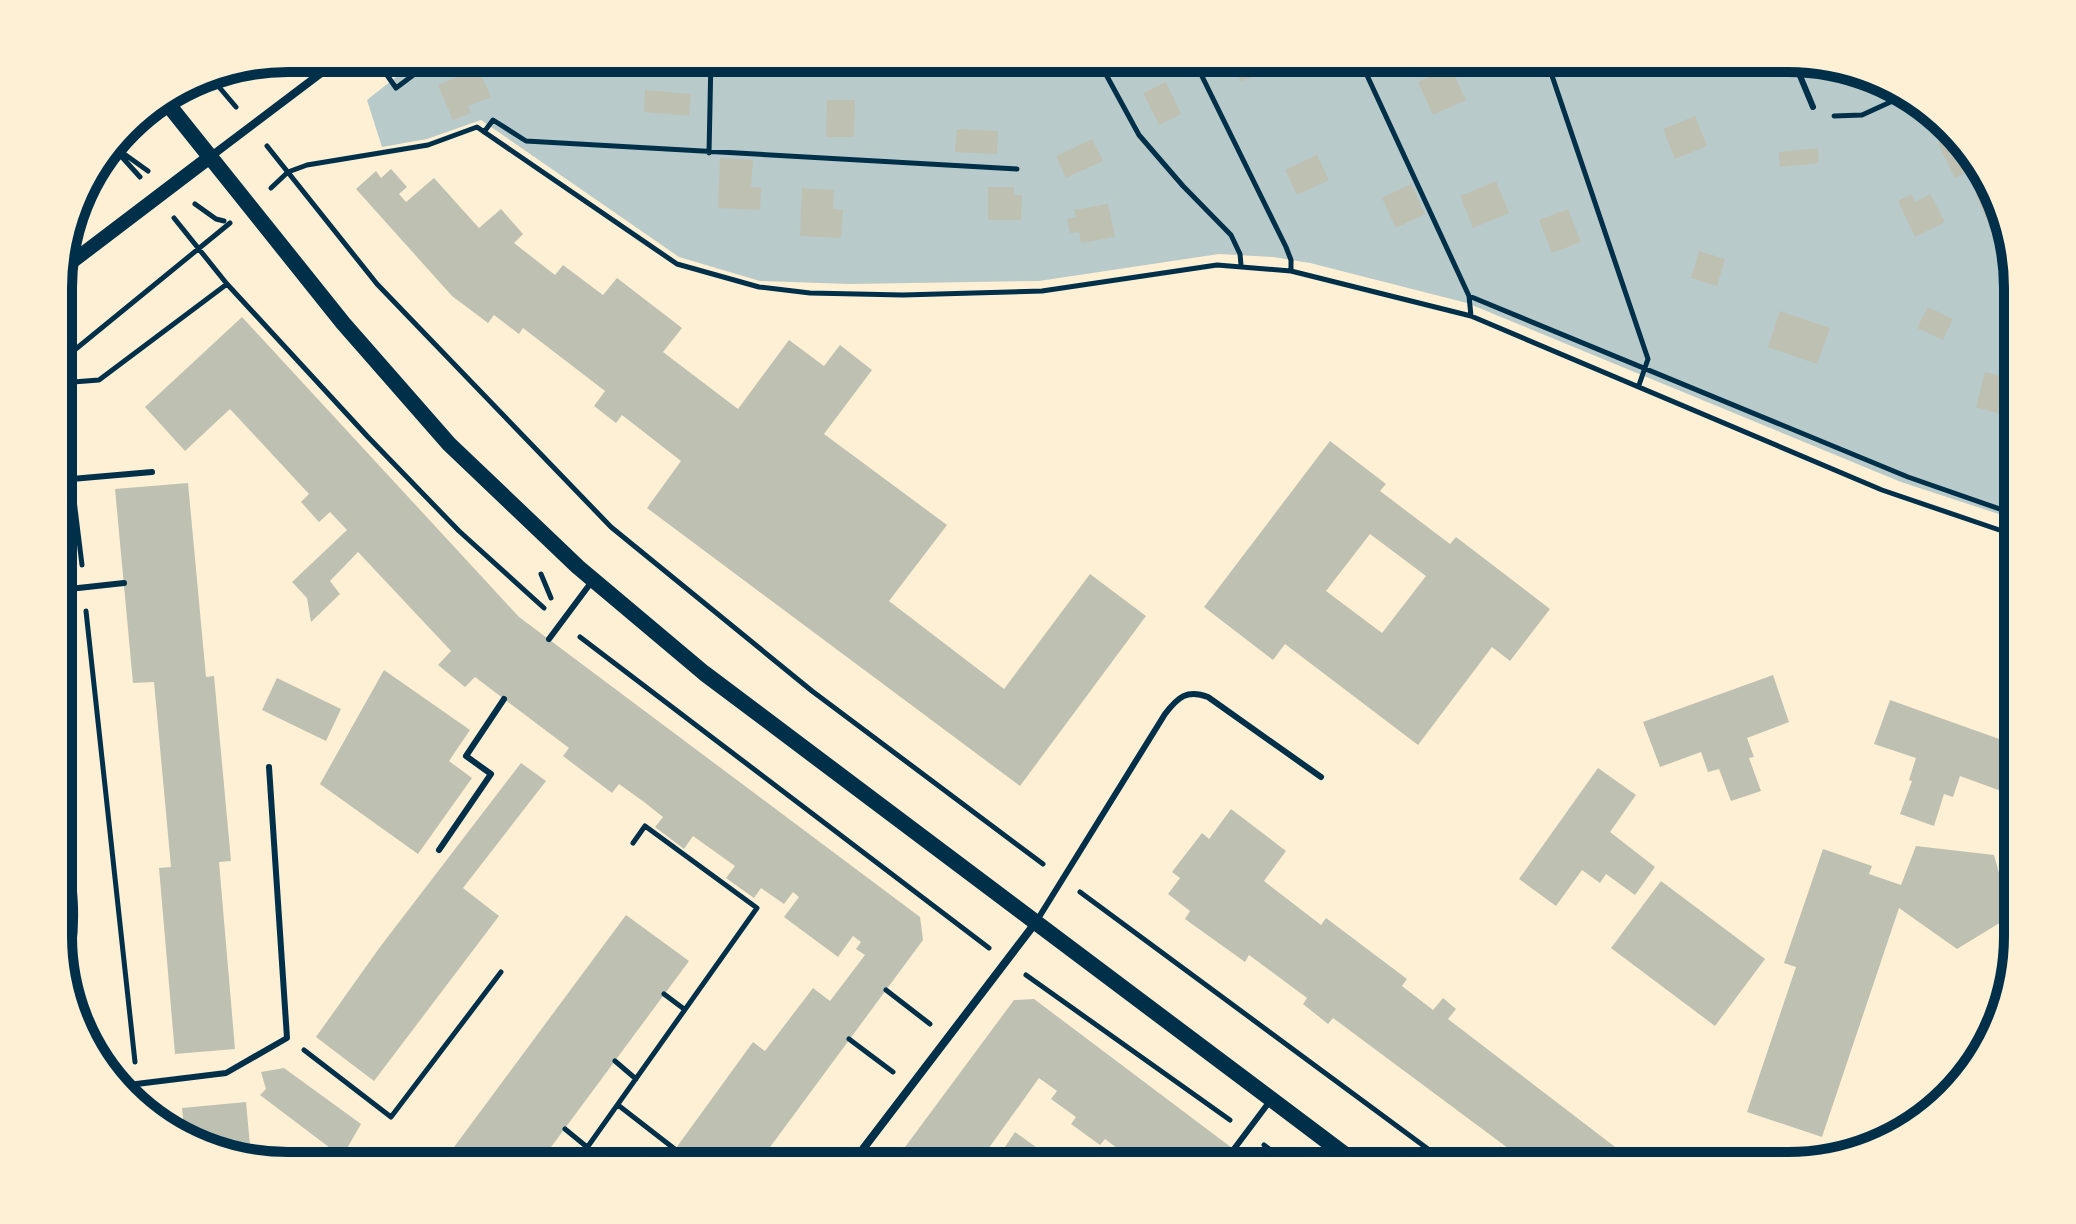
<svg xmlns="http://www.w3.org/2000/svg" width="2076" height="1224" font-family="Quicksand,sans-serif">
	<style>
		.green { fill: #b9caca }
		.building { fill: #bec0b2; fill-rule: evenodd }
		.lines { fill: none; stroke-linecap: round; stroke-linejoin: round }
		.path { stroke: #003049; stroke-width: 5 }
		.service { stroke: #003049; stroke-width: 6 }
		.minor { stroke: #003049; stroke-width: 8 }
		.tertiary { stroke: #003049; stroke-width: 14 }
		.secondary { stroke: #003049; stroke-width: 16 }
		.rim { fill: none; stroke: #003049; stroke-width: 10 }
	</style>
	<rect width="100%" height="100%" fill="#fdf0d5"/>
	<path class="green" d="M 420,58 L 1788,58 L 1903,89 L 1987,173 L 2017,273 L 2017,520 L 1901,482 L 1467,303 L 1310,263 L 1273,257 L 1219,254 L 1039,281 L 850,284 L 760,281 L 679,257 L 481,120 L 427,139 L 382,147 L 367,100 Z"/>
	<path class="building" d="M 1230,58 L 1265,58 L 1270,68 L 1241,82 Z
		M 1450,66 L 1466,100 L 1433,115 L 1418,82 Z
		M 478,68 L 491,97 L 468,106 L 471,113 L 453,120 L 438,85 Z
		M 1166,82 L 1181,114 L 1159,125 L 1143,93 Z
		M 645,90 L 691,94 L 689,116 L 644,112 Z
		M 827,100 L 855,100 L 854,137 L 826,137 Z
		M 1695,116 L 1707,146 L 1675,159 L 1663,129 Z
		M 957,129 L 998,131 L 997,154 L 955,152 Z
		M 1951,137 L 1980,166 L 1955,178 L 1938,143 Z
		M 1092,139 L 1103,161 L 1066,178 L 1056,156 Z
		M 1818,148 L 1819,163 L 1780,167 L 1779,152 Z
		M 1317,155 L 1329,180 L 1297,195 L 1285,170 Z
		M 720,158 L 753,160 L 751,187 L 761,188 L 760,210 L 718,208 Z
		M 391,169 L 407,187 L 399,194 L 406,202 L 434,178 L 479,228 L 501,209 L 523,234 L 514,243 L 555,275 L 563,265 L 603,295 L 617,278 L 682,328 L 663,352 L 738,409 L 789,340 L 824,366 L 840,345 L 872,370 L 824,434 L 947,525 L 889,601 L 1004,689 L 1090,574 L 1146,616 L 1020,786 L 647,508 L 681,461 L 622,415 L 616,423 L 594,406 L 605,391 L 523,328 L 519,334 L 494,315 L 488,323 L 452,296 L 356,189 L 376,171 L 381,178 Z
		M 1496,181 L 1509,213 L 1473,228 L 1460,196 Z
		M 1411,184 L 1425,214 L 1396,228 L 1382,198 Z
		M 988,187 L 1014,187 L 1014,195 L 1022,195 L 1021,220 L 988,220 Z
		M 1991,187 L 2001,218 L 1988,223 L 1975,194 Z
		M 802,188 L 834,190 L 833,209 L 843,210 L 841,238 L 800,236 Z
		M 1911,194 L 1915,202 L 1930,194 L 1945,222 L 1915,237 L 1898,201 Z
		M 1108,204 L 1115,237 L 1081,243 L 1079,232 L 1070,233 L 1067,219 L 1076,217 L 1074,210 Z
		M 1568,209 L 1581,242 L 1552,253 L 1539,220 Z
		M 1699,251 L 1725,259 L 1717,286 L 1691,278 Z
		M 1928,307 L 1953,319 L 1943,340 L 1917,328 Z
		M 1780,311 L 1830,328 L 1817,364 L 1768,347 Z
		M 242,317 L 519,617 L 920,917 L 923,940 L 756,1166 L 663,1166 L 753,1042 L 765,1051 L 813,988 L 830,1001 L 865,955 L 856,949 L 861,942 L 853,936 L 838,957 L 784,917 L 799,897 L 793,892 L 784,904 L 761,888 L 754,898 L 726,878 L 735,866 L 693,836 L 684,849 L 655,827 L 663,817 L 644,802 L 619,784 L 612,793 L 563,756 L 569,748 L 475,677 L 465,687 L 438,665 L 451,651 L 358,552 L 330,581 L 340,594 L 311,622 L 307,598 L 292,582 L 347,530 L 330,512 L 319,522 L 301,502 L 309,494 L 230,409 L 185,451 L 145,407 Z
		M 1985,372 L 2017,380 L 2017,394 L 2011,417 L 1976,407 Z
		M 1330,441 L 1386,484 L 1380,491 L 1450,544 L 1456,537 L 1550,609 L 1510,661 L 1492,647 L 1418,745 L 1285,644 L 1273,660 L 1204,607 ZM 1370,534 L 1426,576 L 1382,633 L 1326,591 Z
		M 188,483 L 206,677 L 214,676 L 231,861 L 219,862 L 235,1049 L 175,1054 L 159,868 L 171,867 L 154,682 L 133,683 L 115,489 Z
		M 384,670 L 470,730 L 449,761 L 472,778 L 418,854 L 320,784 Z
		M 1773,675 L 1789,722 L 1747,738 L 1754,757 L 1749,758 L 1761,791 L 1731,801 L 1719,769 L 1708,772 L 1701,752 L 1660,767 L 1643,722 Z
		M 277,678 L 341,709 L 326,741 L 262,710 Z
		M 1890,700 L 2016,745 L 2001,791 L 1960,776 L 1953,797 L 1944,794 L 1934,826 L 1900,814 L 1912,781 L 1909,780 L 1916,758 L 1874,744 Z
		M 521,763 L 546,781 L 463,888 L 499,916 L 374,1081 L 316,1037 L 380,947 Z
		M 1598,768 L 1636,795 L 1610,832 L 1655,867 L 1635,895 L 1606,874 L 1600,883 L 1582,870 L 1556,906 L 1519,879 Z
		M 1231,809 L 1286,851 L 1264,881 L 1321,925 L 1326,918 L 1407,979 L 1402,986 L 1433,1010 L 1443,998 L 1456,1009 L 1448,1019 L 1640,1166 L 1532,1166 L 1333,1018 L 1328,1024 L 1303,1004 L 1307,998 L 1249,955 L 1245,962 L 1185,919 L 1190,911 L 1168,894 L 1180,878 L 1172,872 L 1202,833 L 1209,839 Z
		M 1916,846 L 1994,855 L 2011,916 L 1957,949 L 1899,908 L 1822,1137 L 1747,1112 L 1796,967 L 1784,963 L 1823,849 L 1872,866 L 1869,874 L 1901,885 Z
		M 1661,881 L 1765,959 L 1715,1026 L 1611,948 Z
		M 626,915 L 689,961 L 537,1166 L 440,1166 Z
		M 1034,999 L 1256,1166 L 1131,1166 L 1122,1160 L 1126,1155 L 1105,1139 L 1100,1145 L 1071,1124 L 1076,1117 L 1051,1099 L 1057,1091 L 1039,1078 L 976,1166 L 891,1166 L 1014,1000 Z
		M 284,1068 L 361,1124 L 342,1157 L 260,1095 L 266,1089 L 261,1072 Z
		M 246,1102 L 251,1156 L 185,1138 L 182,1108 Z
		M 1015,1132 L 1054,1160 L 1059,1154 L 1074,1166 L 1031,1166 L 1005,1147 Z"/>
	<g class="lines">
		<path class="path" d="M 375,58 L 396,88 L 436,58
			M 1097,58 L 1139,135 L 1183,186 L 1231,235 L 1240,254 L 1241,265
			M 1193,58 L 1286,247 L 1291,260 L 1291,271
			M 1359,58 L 1469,296 L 1471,316
			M 1546,58 L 1648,359 L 1639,385
			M 208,74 L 236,107
			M 190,86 L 205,74
			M 1834,116 L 1862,115 L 1908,94
			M 484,132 L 493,120 L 526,141 L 1017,169
			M 118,138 L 143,120
			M 112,146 L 140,177
			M 267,146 L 377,284 L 611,527 L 812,691 L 1043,864
			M 120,151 L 148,171
			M 709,153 L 711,58
			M 271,188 L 288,172 L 307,165 L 428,145 L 477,127 L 677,264 L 759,287 L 810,293 L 903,295 L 1042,291 L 1217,265 L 1291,271 L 1471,316 L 1882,490 L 2017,536
			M 195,204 L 216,219 L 224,221
			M 174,218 L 227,284 L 368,437 L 459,531 L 544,608
			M 1469,296 L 1908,477 L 2017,515
			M 60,383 L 99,380 L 227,284
			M 69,458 L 60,383 L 66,357 L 230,223
			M 74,500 L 82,565
			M 541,574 L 551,598
			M 86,611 L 135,1062
			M 580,637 L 989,948
			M 1080,892 L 1451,1166
			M 1026,975 L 1230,1120
			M 886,990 L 930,1024
			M 664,994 L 684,1009
			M 849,1039 L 893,1072
			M 304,1050 L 391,1117 L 501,972
			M 615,1061 L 636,1079
			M 618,1105 L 676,1150
			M 565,1129 L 587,1147
			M 1264,1145 L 1292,1166
			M 574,1166 L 757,908 L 645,826 L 633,843"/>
		<path class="service" d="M 1793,59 L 1813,107
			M 60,480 L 152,472
			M 60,590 L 124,583
			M 549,639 L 593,580
			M 439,850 L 491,774 L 466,756 L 504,699
			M 1036,922 L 1165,714 C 1178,697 1187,689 1208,697 L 1321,777
			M 120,1086 L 226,1073 L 287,1038 L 269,767
			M 1234,1149 L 1270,1101"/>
		<path class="minor" d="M 210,157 L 341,58
			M 850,1166 L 1036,922"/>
		<path class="tertiary" d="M 60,271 L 210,157
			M 60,808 C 66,862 80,921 63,974"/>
		<path class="secondary" d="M 163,98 L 343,323 L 449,444 L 578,567 L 704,673 L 1360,1166"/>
	</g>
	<path d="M0 0H2076V1224H0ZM288 72H1788A216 216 0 0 1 2004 288V936A216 216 0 0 1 1788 1152H288A216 216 0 0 1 72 936V288A216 216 0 0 1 288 72Z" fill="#fdf0d5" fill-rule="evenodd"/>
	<path class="rim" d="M288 72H1788A216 216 0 0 1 2004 288V936A216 216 0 0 1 1788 1152H288A216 216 0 0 1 72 936V288A216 216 0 0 1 288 72Z"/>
</svg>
